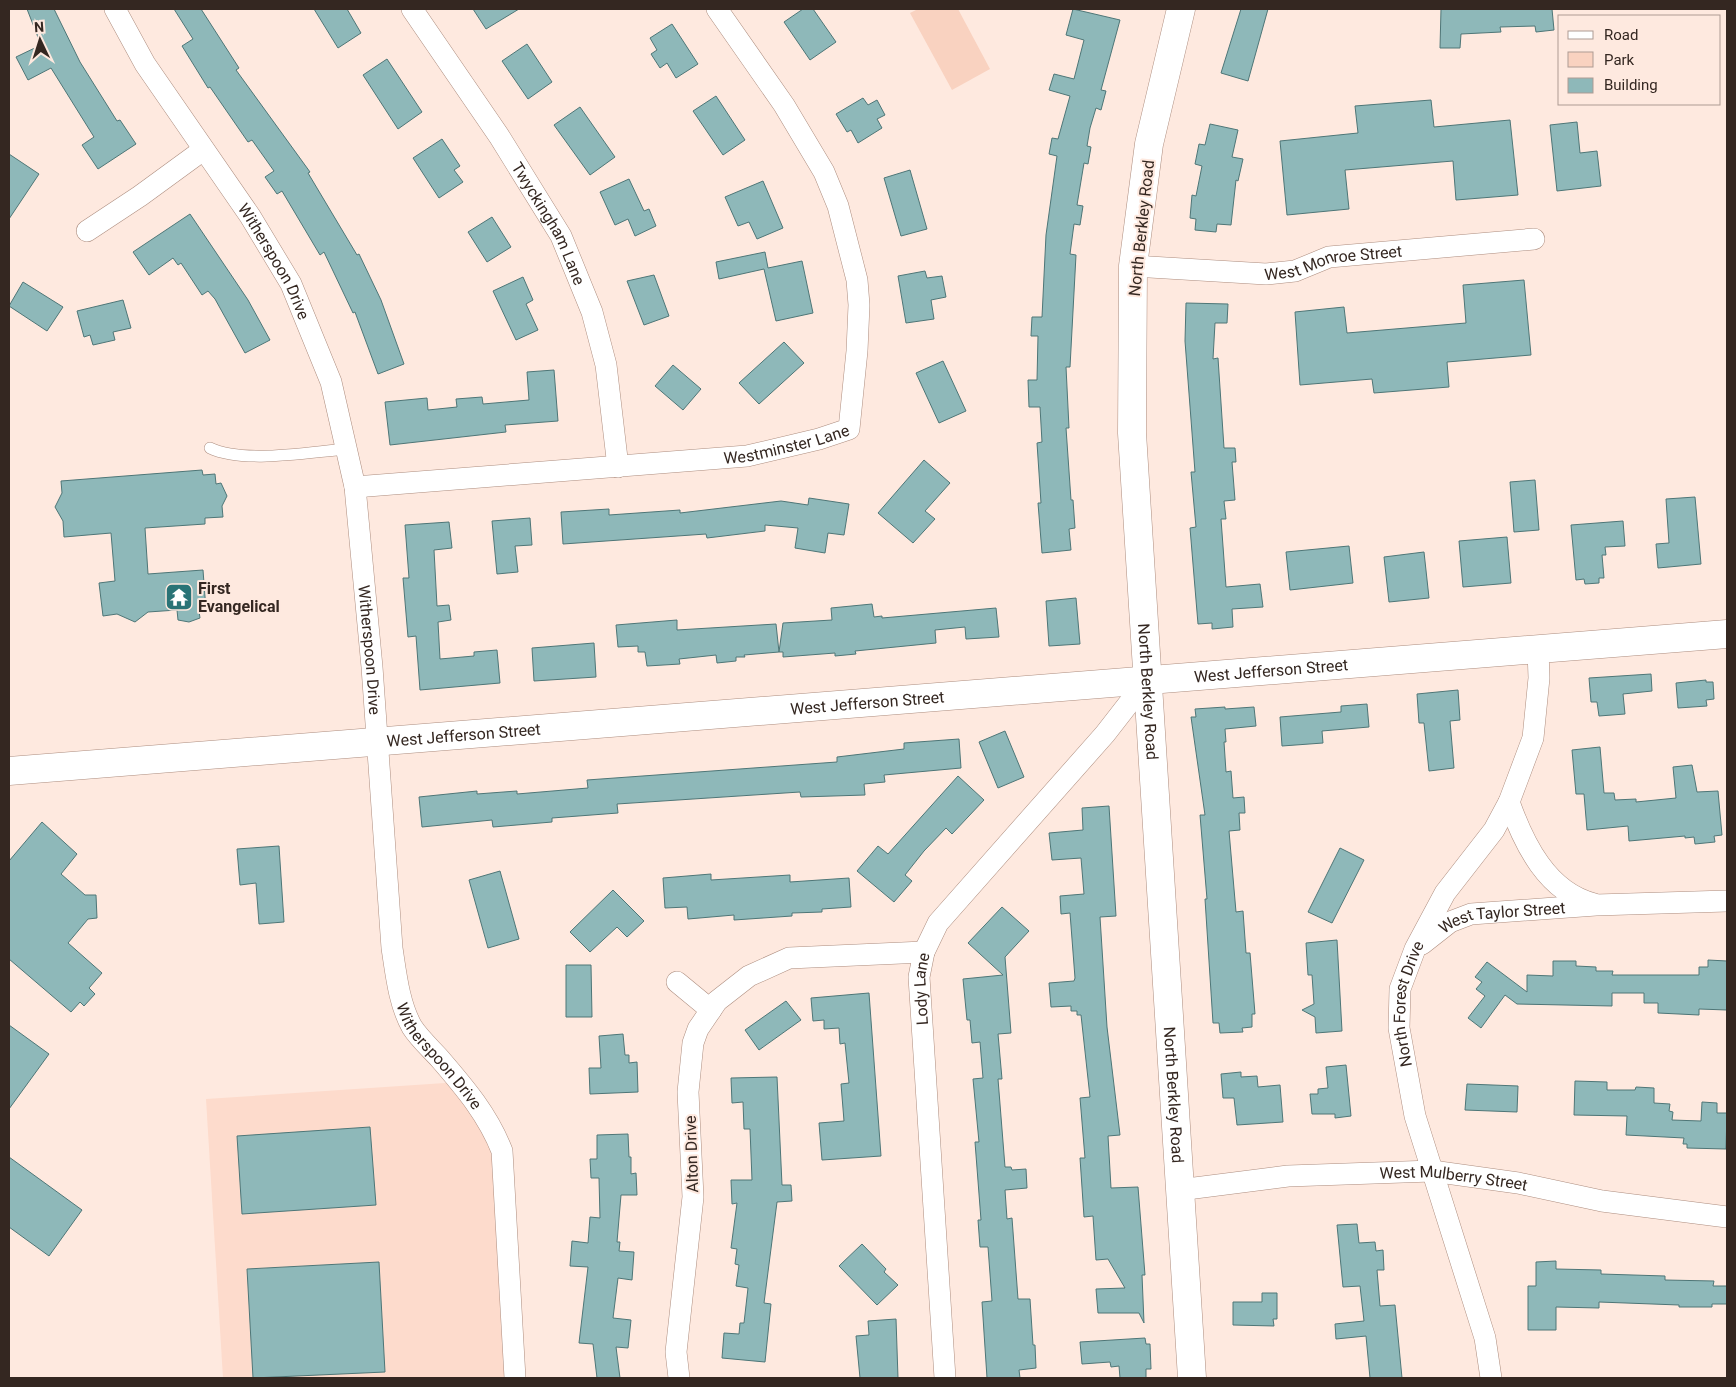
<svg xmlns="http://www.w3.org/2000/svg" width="1736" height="1387" font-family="Roboto,sans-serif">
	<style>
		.built { fill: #fddbcc }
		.green { fill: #f9d2c0 }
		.building { fill: #8eb8b9; stroke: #4e7677 }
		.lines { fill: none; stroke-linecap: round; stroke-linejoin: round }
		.lane-casing { stroke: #ad8d7f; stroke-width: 12 }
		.street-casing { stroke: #ad8d7f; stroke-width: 22 }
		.secondary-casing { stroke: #ad8d7f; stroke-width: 29 }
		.lane { stroke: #fff; stroke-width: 11 }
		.street { stroke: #fff; stroke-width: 21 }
		.secondary { stroke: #fff; stroke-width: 28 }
		.labels { text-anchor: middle; stroke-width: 4; stroke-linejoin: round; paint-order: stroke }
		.street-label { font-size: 16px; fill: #342721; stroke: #fee9df }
		.poi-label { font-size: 16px; font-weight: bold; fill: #342721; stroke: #fee9df; text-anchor: start }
	</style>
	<rect width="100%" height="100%" fill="#fee9df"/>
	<path class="built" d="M 460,1082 L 489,1122 L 515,1378 L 223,1378 L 206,1099 Z"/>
	<path class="green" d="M 918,9 L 958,9 L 990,69 L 952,90 L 910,13 Z"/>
	<path class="building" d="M 27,9 L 54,9 L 80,62 L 117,121 L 120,120 L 136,144 L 98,169 L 82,145 L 94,137 L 51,68 L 28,80 L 16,57 L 41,45 Z
		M 174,9 L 201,9 L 239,68 L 236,70 L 310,172 L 308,173 L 357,255 L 359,254 L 381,300 L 404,364 L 378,374 L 355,312 L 353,313 L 324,252 L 320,255 L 282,191 L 277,194 L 265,177 L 274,171 L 252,140 L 248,142 L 210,87 L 208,88 L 182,46 L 193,39 Z
		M 314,9 L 347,9 L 361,33 L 338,48 Z
		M 473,9 L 519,9 L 486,29 Z
		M 803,9 L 813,9 L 836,42 L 810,60 L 784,22 Z
		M 1073,9 L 1120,20 L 1101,90 L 1106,91 L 1101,110 L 1096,108 L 1090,128 L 1087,146 L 1091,147 L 1088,164 L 1084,163 L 1077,205 L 1083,206 L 1080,225 L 1074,224 L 1070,254 L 1076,255 L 1070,367 L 1066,367 L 1069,428 L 1066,428 L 1071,500 L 1073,500 L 1075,528 L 1069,529 L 1071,550 L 1042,553 L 1038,503 L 1041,503 L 1037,443 L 1042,442 L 1040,407 L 1029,407 L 1028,380 L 1037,380 L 1038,336 L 1031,336 L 1032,317 L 1042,317 L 1046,235 L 1057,156 L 1049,154 L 1052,138 L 1058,139 L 1070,96 L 1049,90 L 1054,74 L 1074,79 L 1084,40 L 1066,35 Z
		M 1241,9 L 1268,9 L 1248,81 L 1221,73 Z
		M 1441,9 L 1552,9 L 1554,30 L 1536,32 L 1535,26 L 1500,27 L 1501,32 L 1461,34 L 1460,48 L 1440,48 Z
		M 672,24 L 698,64 L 676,78 L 667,63 L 660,68 L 651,54 L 657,50 L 650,38 Z
		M 527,44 L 552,82 L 528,99 L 502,61 Z
		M 387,59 L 422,112 L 398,129 L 363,75 Z
		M 716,96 L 745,140 L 723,155 L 693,111 Z
		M 863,98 L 868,105 L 877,100 L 885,115 L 877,119 L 882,128 L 858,143 L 851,130 L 847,132 L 836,114 Z
		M 1431,100 L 1434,127 L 1510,120 L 1518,195 L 1456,200 L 1453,161 L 1345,170 L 1349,209 L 1287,215 L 1280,141 L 1358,133 L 1355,106 Z
		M 580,107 L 615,157 L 590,175 L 554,125 Z
		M 1577,122 L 1580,153 L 1597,151 L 1601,186 L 1557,191 L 1550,125 Z
		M 1210,124 L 1238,130 L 1232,157 L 1243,159 L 1238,181 L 1236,180 L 1231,225 L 1217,224 L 1216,232 L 1195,230 L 1196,219 L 1190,218 L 1192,195 L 1196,196 L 1202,166 L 1195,164 L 1199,144 L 1205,145 Z
		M 442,139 L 460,166 L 454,170 L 463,182 L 439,198 L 413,158 Z
		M 9,154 L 39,174 L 9,219 Z
		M 910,170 L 927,229 L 901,236 L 884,178 Z
		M 629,179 L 644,211 L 649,209 L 656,226 L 635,236 L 628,219 L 615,225 L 600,192 Z
		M 763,181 L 783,228 L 757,239 L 749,222 L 738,226 L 725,197 Z
		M 190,214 L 248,300 L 270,340 L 245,353 L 215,299 L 208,291 L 202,295 L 181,263 L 178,265 L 173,258 L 149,275 L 133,252 Z
		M 492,217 L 511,247 L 487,262 L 468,232 Z
		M 765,252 L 768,268 L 802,261 L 813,313 L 776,321 L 764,269 L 719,279 L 716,262 Z
		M 925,271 L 927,278 L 942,276 L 946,297 L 931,300 L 934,319 L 906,323 L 898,276 Z
		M 654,275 L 669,316 L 644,325 L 627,281 Z
		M 523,277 L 533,300 L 526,304 L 538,330 L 516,340 L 493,291 Z
		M 1524,280 L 1531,355 L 1447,362 L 1449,387 L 1374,393 L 1372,379 L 1300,385 L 1295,312 L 1344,307 L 1347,333 L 1466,323 L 1463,285 Z
		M 23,282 L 63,307 L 47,331 L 9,306 Z
		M 123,300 L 131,328 L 113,332 L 115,340 L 93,345 L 90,335 L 84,337 L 77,311 Z
		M 1186,303 L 1228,304 L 1227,323 L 1215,323 L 1213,359 L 1218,358 L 1224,448 L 1235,448 L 1236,462 L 1232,462 L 1235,500 L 1224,501 L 1226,519 L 1221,519 L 1226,587 L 1260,584 L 1263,607 L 1232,609 L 1233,627 L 1212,629 L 1212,623 L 1198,624 L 1190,528 L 1196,527 L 1191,472 L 1195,472 L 1185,341 Z
		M 784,342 L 804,363 L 759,404 L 739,383 Z
		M 943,361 L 966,411 L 939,423 L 916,373 Z
		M 673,365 L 701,389 L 683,410 L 655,386 Z
		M 554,370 L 558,421 L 505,425 L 506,432 L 390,445 L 385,402 L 427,398 L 428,410 L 457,407 L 456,399 L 482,397 L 483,404 L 529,400 L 527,372 Z
		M 924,460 L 950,483 L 925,511 L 935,519 L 913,543 L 878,513 Z
		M 202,470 L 203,475 L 215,474 L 216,484 L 221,483 L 227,496 L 222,506 L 223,517 L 205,518 L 205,524 L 145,528 L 148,574 L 203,570 L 206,610 L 199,611 L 200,618 L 189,622 L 178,620 L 177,610 L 148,612 L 135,622 L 117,614 L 103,616 L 99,583 L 115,581 L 111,533 L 64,537 L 63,521 L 55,507 L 62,493 L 61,481 Z
		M 1535,480 L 1539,530 L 1514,532 L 1510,482 Z
		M 1695,497 L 1701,564 L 1658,568 L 1656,544 L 1669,543 L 1666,499 Z
		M 809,498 L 849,504 L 844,535 L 828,533 L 825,553 L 795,548 L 798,528 L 765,525 L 765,531 L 707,538 L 706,534 L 563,544 L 561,512 L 609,509 L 609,515 L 680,510 L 680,513 L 781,501 L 808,505 Z
		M 530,518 L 532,545 L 515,546 L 518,572 L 497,574 L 492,521 Z
		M 1623,521 L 1625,546 L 1605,547 L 1606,555 L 1602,555 L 1604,578 L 1599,578 L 1599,583 L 1585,584 L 1584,579 L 1576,580 L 1571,525 Z
		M 449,522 L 452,548 L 434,550 L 437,606 L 449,605 L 451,620 L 438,622 L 440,659 L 474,656 L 474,652 L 497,650 L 500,683 L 420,690 L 416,636 L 408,637 L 403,578 L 409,578 L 405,525 Z
		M 1507,537 L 1511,583 L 1463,587 L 1459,541 Z
		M 1349,546 L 1353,583 L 1290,590 L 1286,552 Z
		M 1424,552 L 1429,598 L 1389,602 L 1384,557 Z
		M 1076,598 L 1080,644 L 1049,646 L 1046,601 Z
		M 872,604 L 874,617 L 882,616 L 882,618 L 996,608 L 999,637 L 966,639 L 965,627 L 935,630 L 936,643 L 855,651 L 856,654 L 835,656 L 835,653 L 783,657 L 783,652 L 779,652 L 783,623 L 832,620 L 831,608 Z
		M 677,620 L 677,630 L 776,624 L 779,652 L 744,655 L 745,657 L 736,657 L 736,661 L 717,663 L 716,655 L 679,659 L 680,664 L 647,666 L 645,652 L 638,652 L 638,646 L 618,647 L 616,625 Z
		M 594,643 L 596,677 L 534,681 L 532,648 Z
		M 1651,674 L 1652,691 L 1623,694 L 1625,714 L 1599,716 L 1597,702 L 1591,702 L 1589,678 Z
		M 1706,680 L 1706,682 L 1713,682 L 1714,699 L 1706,700 L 1707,706 L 1678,708 L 1676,683 Z
		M 1458,690 L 1460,720 L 1450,721 L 1454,768 L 1429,771 L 1424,723 L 1419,723 L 1417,694 Z
		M 1367,704 L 1369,727 L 1322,731 L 1323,743 L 1282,746 L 1280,717 L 1341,712 L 1341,706 Z
		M 1225,707 L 1225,709 L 1254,707 L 1256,726 L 1225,729 L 1226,742 L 1224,742 L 1226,772 L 1231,771 L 1233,798 L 1244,797 L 1245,813 L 1239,813 L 1240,830 L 1229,831 L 1236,912 L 1243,911 L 1246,953 L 1250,953 L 1255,1014 L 1252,1014 L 1252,1027 L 1242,1028 L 1243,1032 L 1220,1033 L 1219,1023 L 1213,1023 L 1205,899 L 1207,899 L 1200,815 L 1205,815 L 1191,717 L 1196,717 L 1195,709 Z
		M 1005,731 L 1024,777 L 998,788 L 979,742 Z
		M 959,739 L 961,768 L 884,775 L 885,782 L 864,784 L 865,795 L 801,797 L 800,792 L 617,804 L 618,813 L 552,818 L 552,822 L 493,827 L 492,820 L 422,827 L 419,797 L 477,791 L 477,794 L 517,791 L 517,794 L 588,788 L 587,780 L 837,762 L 837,757 L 904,749 L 904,743 Z
		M 1600,747 L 1604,793 L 1614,793 L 1615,800 L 1636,799 L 1636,802 L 1676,798 L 1673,767 L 1692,765 L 1697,792 L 1718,791 L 1722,835 L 1714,836 L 1715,842 L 1695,844 L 1694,837 L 1685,838 L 1685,836 L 1629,841 L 1628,826 L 1587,830 L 1584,794 L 1576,794 L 1572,750 Z
		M 958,776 L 984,800 L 952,834 L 946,828 L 924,851 L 905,875 L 912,881 L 894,902 L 857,871 L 878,846 L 888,854 Z
		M 1109,806 L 1116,916 L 1100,917 L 1107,1027 L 1120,1135 L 1108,1136 L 1111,1188 L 1138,1187 L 1145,1275 L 1142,1275 L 1144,1323 L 1139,1313 L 1098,1313 L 1096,1289 L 1125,1288 L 1108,1259 L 1096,1260 L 1093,1216 L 1084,1217 L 1080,1158 L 1085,1158 L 1080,1098 L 1090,1097 L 1081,1015 L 1077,1015 L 1077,1011 L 1071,1011 L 1071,1006 L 1051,1007 L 1049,983 L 1074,981 L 1075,978 L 1070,913 L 1061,914 L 1060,896 L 1084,894 L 1081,858 L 1052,860 L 1049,833 L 1083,830 L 1082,808 Z
		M 42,822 L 77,854 L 61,874 L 85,895 L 96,895 L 97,918 L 88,919 L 68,943 L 102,973 L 89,988 L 95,994 L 84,1006 L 80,1002 L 71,1012 L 9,959 L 9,861 Z
		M 279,846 L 284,922 L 259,924 L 256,883 L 240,885 L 237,849 Z
		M 1340,848 L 1364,860 L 1332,923 L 1308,912 Z
		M 500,871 L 519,939 L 488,948 L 469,880 Z
		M 711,874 L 711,880 L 790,875 L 790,882 L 849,878 L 851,907 L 822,909 L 822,912 L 792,913 L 792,916 L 734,920 L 734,915 L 688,919 L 687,907 L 665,908 L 663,878 Z
		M 613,890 L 644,921 L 627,937 L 617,927 L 590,952 L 570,932 Z
		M 1002,907 L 1029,931 L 1005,957 L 1011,1033 L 998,1034 L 1002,1079 L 998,1079 L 1005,1167 L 1011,1167 L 1012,1170 L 1026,1169 L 1027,1188 L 1005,1190 L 1007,1219 L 1012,1218 L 1018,1299 L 1030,1299 L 1033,1345 L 1035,1345 L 1036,1368 L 1019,1370 L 1020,1378 L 987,1378 L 982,1302 L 992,1301 L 988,1247 L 980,1247 L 978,1220 L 981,1220 L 975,1142 L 979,1142 L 973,1079 L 983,1078 L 980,1042 L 972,1043 L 970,1020 L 967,1020 L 963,979 L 1003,975 L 968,943 Z
		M 1337,940 L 1342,1031 L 1316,1033 L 1315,1017 L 1302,1010 L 1314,1004 L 1312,975 L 1308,975 L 1306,943 Z
		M 1708,960 L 1727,961 L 1727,1010 L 1699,1009 L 1699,1015 L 1658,1013 L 1658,1003 L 1644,1003 L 1644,993 L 1612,993 L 1612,1006 L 1517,1004 L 1505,995 L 1481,1028 L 1468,1018 L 1485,996 L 1476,989 L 1482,982 L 1475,977 L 1487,962 L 1527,992 L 1527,975 L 1553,976 L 1553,961 L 1576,961 L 1576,966 L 1596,967 L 1596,971 L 1613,971 L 1612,975 L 1699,975 L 1699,967 L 1708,967 Z
		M 566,965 L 591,965 L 592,1017 L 566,1017 Z
		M 869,993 L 881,1156 L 822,1160 L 819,1123 L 844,1121 L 841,1084 L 849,1083 L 845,1043 L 840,1044 L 839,1028 L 824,1029 L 824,1020 L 813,1021 L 811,998 Z
		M 786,1001 L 801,1020 L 759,1050 L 745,1030 Z
		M 9,1025 L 49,1054 L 9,1109 Z
		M 623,1034 L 625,1055 L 629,1055 L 629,1063 L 637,1062 L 638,1092 L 590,1094 L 589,1068 L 601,1068 L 599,1036 Z
		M 1346,1065 L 1351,1116 L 1335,1118 L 1335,1114 L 1312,1114 L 1310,1094 L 1318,1094 L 1318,1089 L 1328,1088 L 1326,1067 Z
		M 1241,1072 L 1241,1077 L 1257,1076 L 1258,1087 L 1280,1085 L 1283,1122 L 1237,1125 L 1234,1098 L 1223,1098 L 1221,1074 Z
		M 777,1077 L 782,1185 L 791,1185 L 792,1201 L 777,1202 L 764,1303 L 771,1304 L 765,1362 L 722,1358 L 724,1333 L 739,1334 L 740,1323 L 744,1323 L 748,1288 L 736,1286 L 739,1265 L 735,1264 L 737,1249 L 731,1248 L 737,1203 L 732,1204 L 731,1180 L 752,1180 L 750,1129 L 744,1129 L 743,1102 L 732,1103 L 731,1078 Z
		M 1575,1081 L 1607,1082 L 1607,1090 L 1635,1090 L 1636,1087 L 1654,1088 L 1654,1103 L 1670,1104 L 1669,1111 L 1673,1112 L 1672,1120 L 1701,1121 L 1702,1102 L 1717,1103 L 1717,1113 L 1727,1113 L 1726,1149 L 1687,1148 L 1687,1144 L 1683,1144 L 1684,1138 L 1626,1135 L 1627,1116 L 1574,1115 Z
		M 1467,1084 L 1518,1086 L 1517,1112 L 1465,1110 Z
		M 370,1127 L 376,1205 L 242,1214 L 237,1136 Z
		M 628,1134 L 629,1157 L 631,1157 L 631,1174 L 636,1173 L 637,1195 L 621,1195 L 617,1242 L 620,1242 L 619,1251 L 634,1252 L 632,1280 L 618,1278 L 613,1318 L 631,1320 L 628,1348 L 616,1347 L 620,1378 L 597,1378 L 593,1344 L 579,1343 L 588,1267 L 570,1266 L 572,1241 L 588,1243 L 590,1217 L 600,1218 L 599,1178 L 591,1178 L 590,1159 L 597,1159 L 597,1135 Z
		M 9,1157 L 82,1210 L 49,1256 L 9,1227 Z
		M 1357,1224 L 1359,1243 L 1375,1242 L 1376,1251 L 1383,1250 L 1384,1270 L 1377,1270 L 1380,1306 L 1395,1305 L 1402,1378 L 1370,1378 L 1366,1336 L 1336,1339 L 1335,1324 L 1364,1321 L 1360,1286 L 1343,1287 L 1337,1225 Z
		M 862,1244 L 886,1269 L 884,1272 L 898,1285 L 877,1305 L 839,1266 Z
		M 1556,1261 L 1556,1269 L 1601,1270 L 1601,1274 L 1665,1276 L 1665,1280 L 1714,1281 L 1713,1286 L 1727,1286 L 1727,1304 L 1712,1304 L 1712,1307 L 1679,1307 L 1679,1305 L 1599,1302 L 1599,1308 L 1556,1307 L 1556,1330 L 1528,1330 L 1528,1286 L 1536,1286 L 1536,1262 Z
		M 379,1262 L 385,1372 L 253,1378 L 247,1269 Z
		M 1262,1293 L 1277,1293 L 1277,1319 L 1273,1319 L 1274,1326 L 1233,1325 L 1233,1302 L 1262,1302 Z
		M 896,1319 L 898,1378 L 860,1378 L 856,1336 L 869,1335 L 868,1321 Z
		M 1145,1338 L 1146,1344 L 1150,1344 L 1151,1369 L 1146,1369 L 1146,1378 L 1120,1378 L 1119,1366 L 1111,1367 L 1110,1362 L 1082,1364 L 1080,1342 Z"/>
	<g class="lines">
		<g class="lane-casing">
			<path id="lane" d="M 210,448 C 244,464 308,452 347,449"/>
		</g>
		<g class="street-casing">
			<g id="street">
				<path id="s1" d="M 115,9 L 145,64 L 250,216 L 291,284 L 331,382 L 355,487 L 372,667 L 392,948 C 396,974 399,1004 412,1027 C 419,1038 431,1049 440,1059 C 465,1088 488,1115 502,1151 L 515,1378"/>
				<path id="s2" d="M 412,9 L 499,136 L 561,236 L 592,312 L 606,365 L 618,467"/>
				<path d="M 87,231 L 140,196 L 203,150"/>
				<path id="s3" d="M 1133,266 L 1266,274 L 1295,271 L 1329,257 L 1534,239"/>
				<path id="s4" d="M 355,487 L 747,456 L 819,439 L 849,429 L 857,351 L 859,305 L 857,280 L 838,206 L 824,172 L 784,105 L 717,9"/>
				<path d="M 1509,802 C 1524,844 1547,892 1594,904"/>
				<path id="s5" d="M 1422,944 L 1450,922 L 1471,914 L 1596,905 L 1727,901"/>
				<path d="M 677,982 L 711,1010"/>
				<path id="s6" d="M 1179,1190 L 1288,1176 L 1432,1171 L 1518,1183 L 1602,1201 L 1727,1217"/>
				<path d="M 679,1378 L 676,1352 L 693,1197 L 688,1092 L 693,1043 L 698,1029 L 717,1001 L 749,976 L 789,958 L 924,952"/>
				<path id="s7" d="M 945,1378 L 919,977 L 924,952 L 938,923 L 1105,734 L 1147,680"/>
				<path id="s8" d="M 1491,1378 L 1485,1338 L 1415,1116 L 1399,1028 L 1400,989 L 1415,949 L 1445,893 L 1494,830 L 1509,802 L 1533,738 L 1539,678 L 1538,650"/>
			</g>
		</g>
		<g class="secondary-casing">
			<g id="secondary">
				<path id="s9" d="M 1181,9 L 1149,144 L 1133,266 L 1132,433 L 1192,1378"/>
				<path id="s10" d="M 9,771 L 1727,634"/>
			</g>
		</g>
		<use href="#lane" class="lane"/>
		<use href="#street" class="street"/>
		<use href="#secondary" class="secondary"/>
	</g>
	<defs>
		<g id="temple-square" transform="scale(1.4375)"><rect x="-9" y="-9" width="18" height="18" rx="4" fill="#297376" stroke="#fee9df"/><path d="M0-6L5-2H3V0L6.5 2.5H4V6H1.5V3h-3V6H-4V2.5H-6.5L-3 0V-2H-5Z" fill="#fff"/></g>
	</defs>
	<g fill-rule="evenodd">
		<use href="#temple-square" x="179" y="597"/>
	</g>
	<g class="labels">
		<g class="street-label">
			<text dy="6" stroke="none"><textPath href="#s2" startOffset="255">Twyckingham Lane</textPath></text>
			<text transform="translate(1141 228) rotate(-84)" y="6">North Berkley Road</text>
			<text dy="6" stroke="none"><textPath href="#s1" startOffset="299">Witherspoon Drive</textPath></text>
			<text dy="6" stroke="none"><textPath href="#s3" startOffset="202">West Monroe Street</textPath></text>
			<text dy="6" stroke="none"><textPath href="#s4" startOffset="434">Westminster Lane</textPath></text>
			<text dy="6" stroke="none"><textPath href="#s1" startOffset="704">Witherspoon Drive</textPath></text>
			<text dy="6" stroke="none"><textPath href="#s10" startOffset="1266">West Jefferson Street</textPath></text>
			<text dy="6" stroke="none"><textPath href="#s9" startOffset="688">North Berkley Road</textPath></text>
			<text dy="6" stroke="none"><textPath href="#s10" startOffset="861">West Jefferson Street</textPath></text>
			<text dy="6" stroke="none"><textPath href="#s10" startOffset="456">West Jefferson Street</textPath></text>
			<text dy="6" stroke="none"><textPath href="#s5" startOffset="88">West Taylor Street</textPath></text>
			<text dy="6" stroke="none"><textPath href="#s7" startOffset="390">Lody Lane</textPath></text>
			<text dy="6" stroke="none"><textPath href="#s8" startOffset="388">North Forest Drive</textPath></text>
			<text dy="6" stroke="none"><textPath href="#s1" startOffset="1124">Witherspoon Drive</textPath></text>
			<text dy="6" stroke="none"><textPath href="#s9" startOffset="1092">North Berkley Road</textPath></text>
			<text transform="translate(691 1154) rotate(-92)" y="6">Alton Drive</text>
			<text dy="6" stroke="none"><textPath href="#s6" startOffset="276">West Mulberry Street</textPath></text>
		</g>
		<g class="poi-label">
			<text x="198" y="594">First<tspan x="198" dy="18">Evangelical</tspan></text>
		</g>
	</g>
	<rect width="1736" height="1387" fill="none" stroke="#342721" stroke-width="20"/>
	<rect x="1558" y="15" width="162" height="90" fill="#fee9df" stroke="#ad9b93"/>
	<rect x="1568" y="31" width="25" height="8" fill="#ffffff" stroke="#ad9b93"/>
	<text x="1604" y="40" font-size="15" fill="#342721">Road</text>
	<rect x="1568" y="52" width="25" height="15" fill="#f9d2c0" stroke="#ad9b93"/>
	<text x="1604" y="65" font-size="15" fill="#342721">Park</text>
	<rect x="1568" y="78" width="25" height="15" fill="#8eb8b9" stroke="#ad9b93"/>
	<text x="1604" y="90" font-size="15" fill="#342721">Building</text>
	<g transform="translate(40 40) rotate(356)" stroke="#fee9df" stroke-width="4" paint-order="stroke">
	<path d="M0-4L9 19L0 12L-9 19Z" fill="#342721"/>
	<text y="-8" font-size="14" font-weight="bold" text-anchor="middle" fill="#342721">N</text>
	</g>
</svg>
